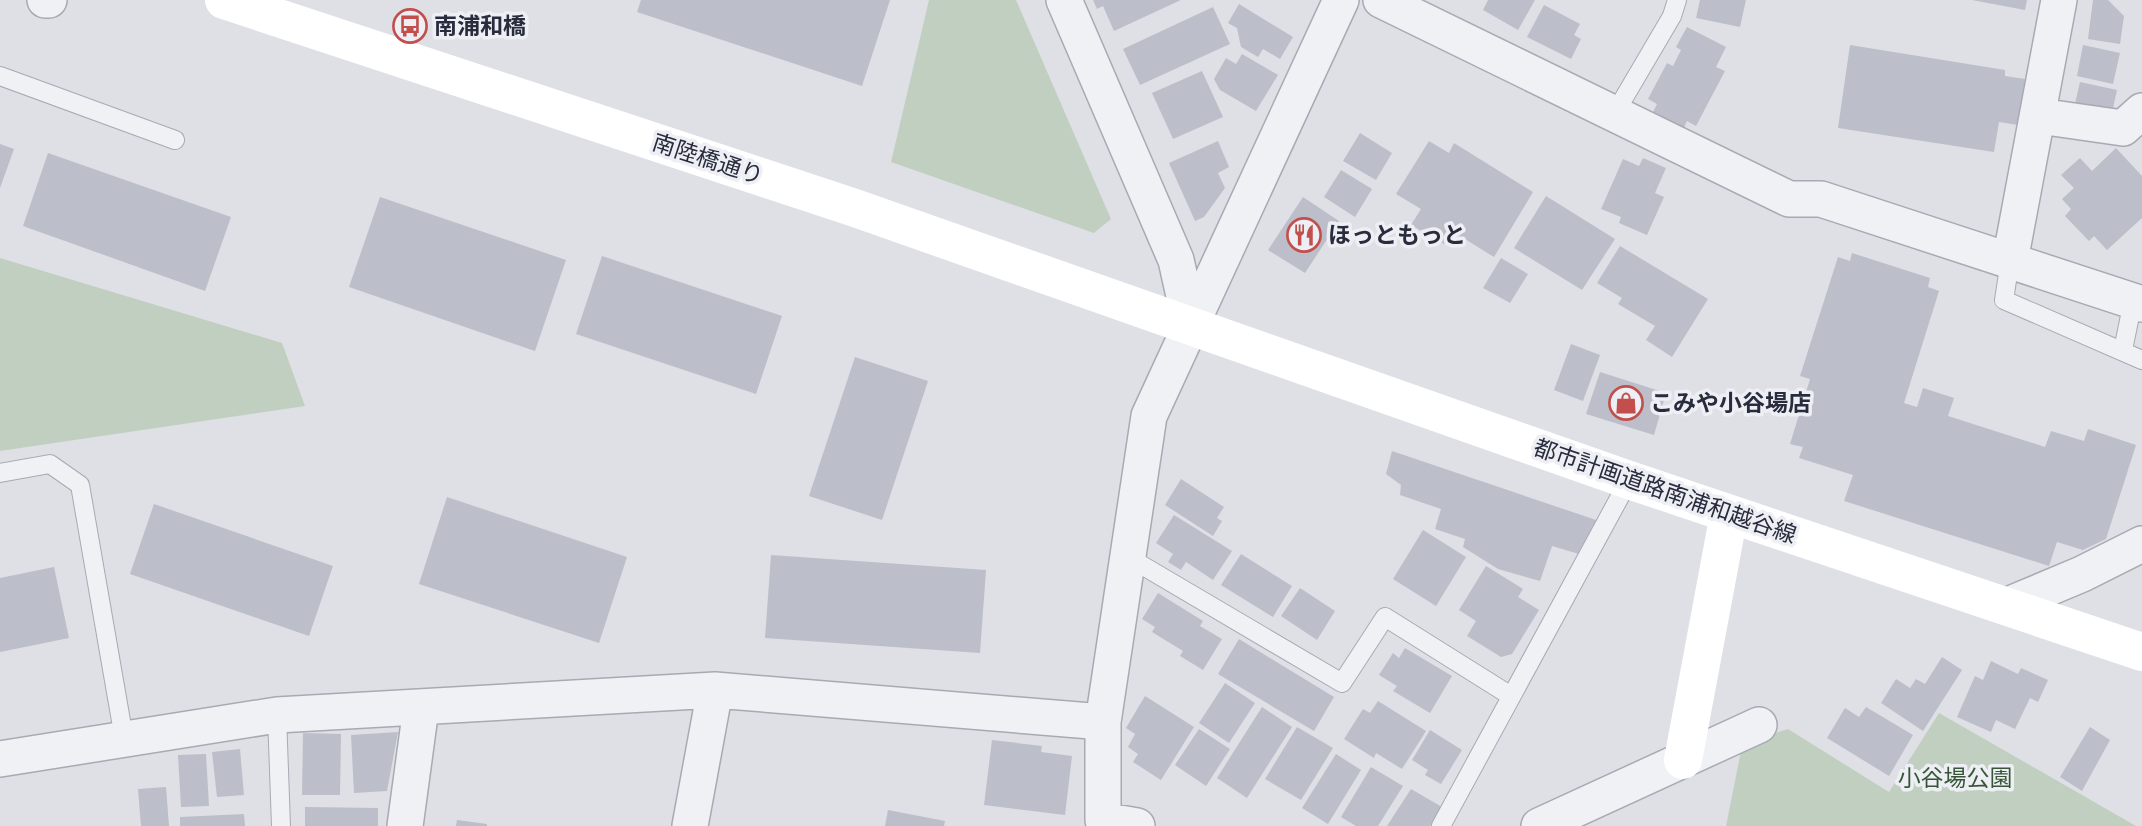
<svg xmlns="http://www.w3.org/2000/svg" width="2142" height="826" font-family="Inter,'Noto Sans JP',sans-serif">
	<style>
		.green { fill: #c1cfc0 }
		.building { fill: #bcbec9 }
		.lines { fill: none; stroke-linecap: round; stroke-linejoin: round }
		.lane-casing { stroke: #a7aab3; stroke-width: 20 }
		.street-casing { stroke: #a7aab3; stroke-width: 38 }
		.lane { stroke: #f0f1f5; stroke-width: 18 }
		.street { stroke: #f0f1f5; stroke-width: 35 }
		.secondary { stroke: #fff; stroke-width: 38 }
		.labels { text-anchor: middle; stroke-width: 7; stroke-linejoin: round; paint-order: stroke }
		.poi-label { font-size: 23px; font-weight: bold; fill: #282c3c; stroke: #edeff4; text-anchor: start }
		.street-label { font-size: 23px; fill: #282c3c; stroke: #edeff4 }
		.park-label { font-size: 23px; fill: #375637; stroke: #edeff4 }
	</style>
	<rect width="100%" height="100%" fill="#dee0e6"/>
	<path class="green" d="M 929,0 L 1016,0 L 1111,219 L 1094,233 L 891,162 Z
		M 0,258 L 282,343 L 305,406 L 0,451 Z
		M 1939,713 L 2136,826 L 1726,826 L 1741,751 L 1760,738 L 1788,729 L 1889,792 Z"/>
	<path class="building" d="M 641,0 L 890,0 L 862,86 L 637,12 Z
		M 1093,0 L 1181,0 L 1114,31 L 1103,6 L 1097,9 Z
		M 1488,0 L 1535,0 L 1518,30 L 1483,10 Z
		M 1700,0 L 1746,0 L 1740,27 L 1696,18 Z
		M 1972,0 L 2027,0 L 2025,10 Z
		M 2093,0 L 2108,0 L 2124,16 L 2120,44 L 2088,39 Z
		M 1239,4 L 1293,37 L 1280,59 L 1263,49 L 1258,57 L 1241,47 L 1237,28 L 1228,23 Z
		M 1544,5 L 1580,24 L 1574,35 L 1581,39 L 1571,59 L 1527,37 Z
		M 1213,7 L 1230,44 L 1140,85 L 1123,49 Z
		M 1687,27 L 1726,47 L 1716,67 L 1725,71 L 1696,126 L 1687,121 L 1684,128 L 1653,112 L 1657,104 L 1648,99 L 1667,63 L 1673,66 L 1681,50 L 1676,47 Z
		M 1850,45 L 2005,70 L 2005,76 L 2025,79 L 2018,125 L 1999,122 L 1994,152 L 1838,128 Z
		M 2083,45 L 2120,53 L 2113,84 L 2077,76 Z
		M 1242,54 L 1278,75 L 1256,111 L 1220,90 L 1214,79 L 1226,58 L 1236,64 Z
		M 1202,71 L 1223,117 L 1173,139 L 1152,93 Z
		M 2080,82 L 2117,90 L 2111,117 L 2074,108 Z
		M 1360,133 L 1392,153 L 1376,180 L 1343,161 Z
		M 1218,141 L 1229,167 L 1218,173 L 1225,188 L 1204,217 L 1195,221 L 1169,163 Z
		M 1429,141 L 1449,153 L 1454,143 L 1533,192 L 1494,257 L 1452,231 L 1444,244 L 1411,225 L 1421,209 L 1396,194 Z
		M 0,144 L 14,149 L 0,188 Z
		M 2116,148 L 2142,176 L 2142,218 L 2107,250 L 2094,236 L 2089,241 L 2065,216 L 2071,209 L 2062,199 L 2074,188 L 2061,175 L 2080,158 L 2092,171 Z
		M 48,153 L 231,217 L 205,291 L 23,226 Z
		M 1643,158 L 1666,168 L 1655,193 L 1664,197 L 1647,235 L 1619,223 L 1621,217 L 1601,209 L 1623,159 L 1639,166 Z
		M 1341,170 L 1372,189 L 1355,217 L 1324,197 Z
		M 1546,196 L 1615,239 L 1582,290 L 1514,248 Z
		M 380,197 L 566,260 L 535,351 L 349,287 Z
		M 1303,197 L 1339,221 L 1305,273 L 1268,250 Z
		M 1620,246 L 1708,299 L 1672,357 L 1646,340 L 1655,326 L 1618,304 L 1622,298 L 1597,283 Z
		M 1852,253 L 1930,278 L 1928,287 L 1939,291 L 1904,403 L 1917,407 L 1923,388 L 1954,398 L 1948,416 L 2045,447 L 2051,431 L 2084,441 L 2088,429 L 2136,445 L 2106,539 L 2083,550 L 2057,542 L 2049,566 L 1844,501 L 1853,475 L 1799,458 L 1803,447 L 1790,444 L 1810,379 L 1800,376 L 1838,257 L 1850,261 Z
		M 602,256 L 782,316 L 756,394 L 576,334 Z
		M 1501,258 L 1528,274 L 1510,303 L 1483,288 Z
		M 1571,344 L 1600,355 L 1583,401 L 1554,390 Z
		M 855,357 L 928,381 L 882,520 L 809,496 Z
		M 1600,372 L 1666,393 L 1654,435 L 1586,414 Z
		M 1392,451 L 1599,521 L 1579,554 L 1552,546 L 1540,581 L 1498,569 L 1463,547 L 1465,539 L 1435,529 L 1441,509 L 1400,495 L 1401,485 L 1386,474 Z
		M 1181,479 L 1224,507 L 1217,518 L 1222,521 L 1213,536 L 1165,505 Z
		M 447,497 L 627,557 L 599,643 L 419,584 Z
		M 154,504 L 333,566 L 309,636 L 130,574 Z
		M 1174,515 L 1232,551 L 1213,580 L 1186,562 L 1181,570 L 1168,562 L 1173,554 L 1156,543 Z
		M 1423,530 L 1466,557 L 1436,606 L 1393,579 Z
		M 1241,554 L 1292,586 L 1273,617 L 1221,585 Z
		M 771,555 L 986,570 L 980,653 L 765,638 Z
		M 1486,566 L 1523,589 L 1518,597 L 1539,610 L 1512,654 L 1501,657 L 1467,636 L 1476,621 L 1459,610 Z
		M 54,567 L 69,638 L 0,652 L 0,578 Z
		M 1300,588 L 1335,611 L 1317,640 L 1281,616 Z
		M 1158,593 L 1203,621 L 1200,626 L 1222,639 L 1203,670 L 1180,656 L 1183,651 L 1152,632 L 1155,627 L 1142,619 Z
		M 1239,639 L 1334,697 L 1314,731 L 1218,674 Z
		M 1405,648 L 1452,676 L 1430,713 L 1393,691 L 1397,686 L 1379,675 L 1393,653 L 1399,658 Z
		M 1942,657 L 1962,670 L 1923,731 L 1881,703 L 1896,679 L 1910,688 L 1916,679 L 1925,684 Z
		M 1991,661 L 2018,674 L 2021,668 L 2048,680 L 2038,702 L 2030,698 L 2015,729 L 1996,720 L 1991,732 L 1957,717 L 1975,676 L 1983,680 Z
		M 1225,683 L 1255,703 L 1229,743 L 1199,723 Z
		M 1145,696 L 1194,727 L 1161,780 L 1133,762 L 1138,754 L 1128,747 L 1135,734 L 1126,728 Z
		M 1378,701 L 1426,731 L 1402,769 L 1376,753 L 1374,758 L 1344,739 L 1363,709 L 1370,713 Z
		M 1262,707 L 1292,727 L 1247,798 L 1217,778 Z
		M 1866,707 L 1913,735 L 1889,776 L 1827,738 L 1845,708 L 1859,717 Z
		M 1297,727 L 1333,748 L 1301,800 L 1265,779 Z
		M 2090,727 L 2110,740 L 2082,791 L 2060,777 Z
		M 1199,729 L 1230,749 L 1206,786 L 1175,765 Z
		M 1430,730 L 1462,750 L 1441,784 L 1425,775 L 1428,770 L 1412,760 Z
		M 398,732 L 387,791 L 354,793 L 351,735 Z
		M 303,733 L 341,734 L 340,795 L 302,795 Z
		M 992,740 L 1042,746 L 1041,752 L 1072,756 L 1065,815 L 984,805 Z
		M 240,749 L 244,795 L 217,797 L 212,752 Z
		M 206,754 L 209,806 L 181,807 L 178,755 Z
		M 1336,754 L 1361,770 L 1328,824 L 1302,808 Z
		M 1371,767 L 1403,786 L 1378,826 L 1356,826 L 1341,817 Z
		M 166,787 L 169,826 L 141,826 L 138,789 Z
		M 1411,789 L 1442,807 L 1430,826 L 1387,826 Z
		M 305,807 L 378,808 L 378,826 L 305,826 Z
		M 888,810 L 945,821 L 944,826 L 885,826 Z
		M 244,814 L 245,826 L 180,826 L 180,817 Z
		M 457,820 L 487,824 L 487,826 L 456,826 Z"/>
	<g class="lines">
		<g class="lane-casing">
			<path id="lane" d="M 0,76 L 175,140
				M 1615,113 L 1672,16 L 1677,0
				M 2010,261 L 2004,300 L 2142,360
				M 2123,350 L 2133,301
				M 0,473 L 50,464 L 80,485 L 124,738
				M 1128,557 L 1342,683 L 1385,617 L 1511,696
				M 277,715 L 281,826
				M 1441,826 L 1629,480"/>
		</g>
		<g class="street-casing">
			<path id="street" d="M 45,0 L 49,0
				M 1064,0 L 1176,260 L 1190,323
				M 1381,0 L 1789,199 L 1821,199 L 2142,304
				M 2039,116 L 2123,128 L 2142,111
				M 2010,261 L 2059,0
				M 2008,605 L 2082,574 L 2142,544
				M 1103,722 L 1149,416 L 1341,0
				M 0,759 L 277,715 L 715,690 L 1103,722 L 1103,820 L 1137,826
				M 405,826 L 421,708
				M 690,826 L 715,690
				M 1539,826 L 1759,725"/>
		</g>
		<use href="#lane" class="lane"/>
		<use href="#street" class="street"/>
		<path class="secondary" d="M 224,0 L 855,208 L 1629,480 L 2142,652
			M 1683,760 L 1729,514"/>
	</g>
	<defs>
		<g id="bus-ring" transform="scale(1.75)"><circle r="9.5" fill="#edeff4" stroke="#c24f4c" stroke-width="1.5"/><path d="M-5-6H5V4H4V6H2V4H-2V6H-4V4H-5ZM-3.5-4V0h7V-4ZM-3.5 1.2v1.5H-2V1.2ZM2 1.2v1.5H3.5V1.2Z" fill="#c24f4c"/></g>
		<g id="restaurant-ring" transform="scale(1.75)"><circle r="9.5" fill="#edeff4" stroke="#c24f4c" stroke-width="1.5"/><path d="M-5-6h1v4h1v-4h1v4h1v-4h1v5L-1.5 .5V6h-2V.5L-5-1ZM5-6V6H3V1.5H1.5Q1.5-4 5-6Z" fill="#c24f4c"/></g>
		<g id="shop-ring" transform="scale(1.75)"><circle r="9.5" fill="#edeff4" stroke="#c24f4c" stroke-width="1.5"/><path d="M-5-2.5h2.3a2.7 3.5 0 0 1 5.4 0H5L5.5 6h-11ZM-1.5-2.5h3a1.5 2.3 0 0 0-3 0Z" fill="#c24f4c"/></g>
	</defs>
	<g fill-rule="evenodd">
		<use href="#bus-ring" x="410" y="26"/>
		<use href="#restaurant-ring" x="1304" y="235"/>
		<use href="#shop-ring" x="1626" y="403"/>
	</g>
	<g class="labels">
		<g class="poi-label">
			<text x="434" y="34">南浦和橋</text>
			<text x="1328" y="243">ほっともっと</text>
			<text x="1650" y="411">こみや小谷場店</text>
		</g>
		<g class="street-label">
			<text transform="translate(708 159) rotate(18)" y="8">南陸橋通り</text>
			<text transform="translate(1665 491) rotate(19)" y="8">都市計画道路南浦和越谷線</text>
		</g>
		<g class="park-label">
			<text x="1955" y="786">小谷場公園</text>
		</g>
	</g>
</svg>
